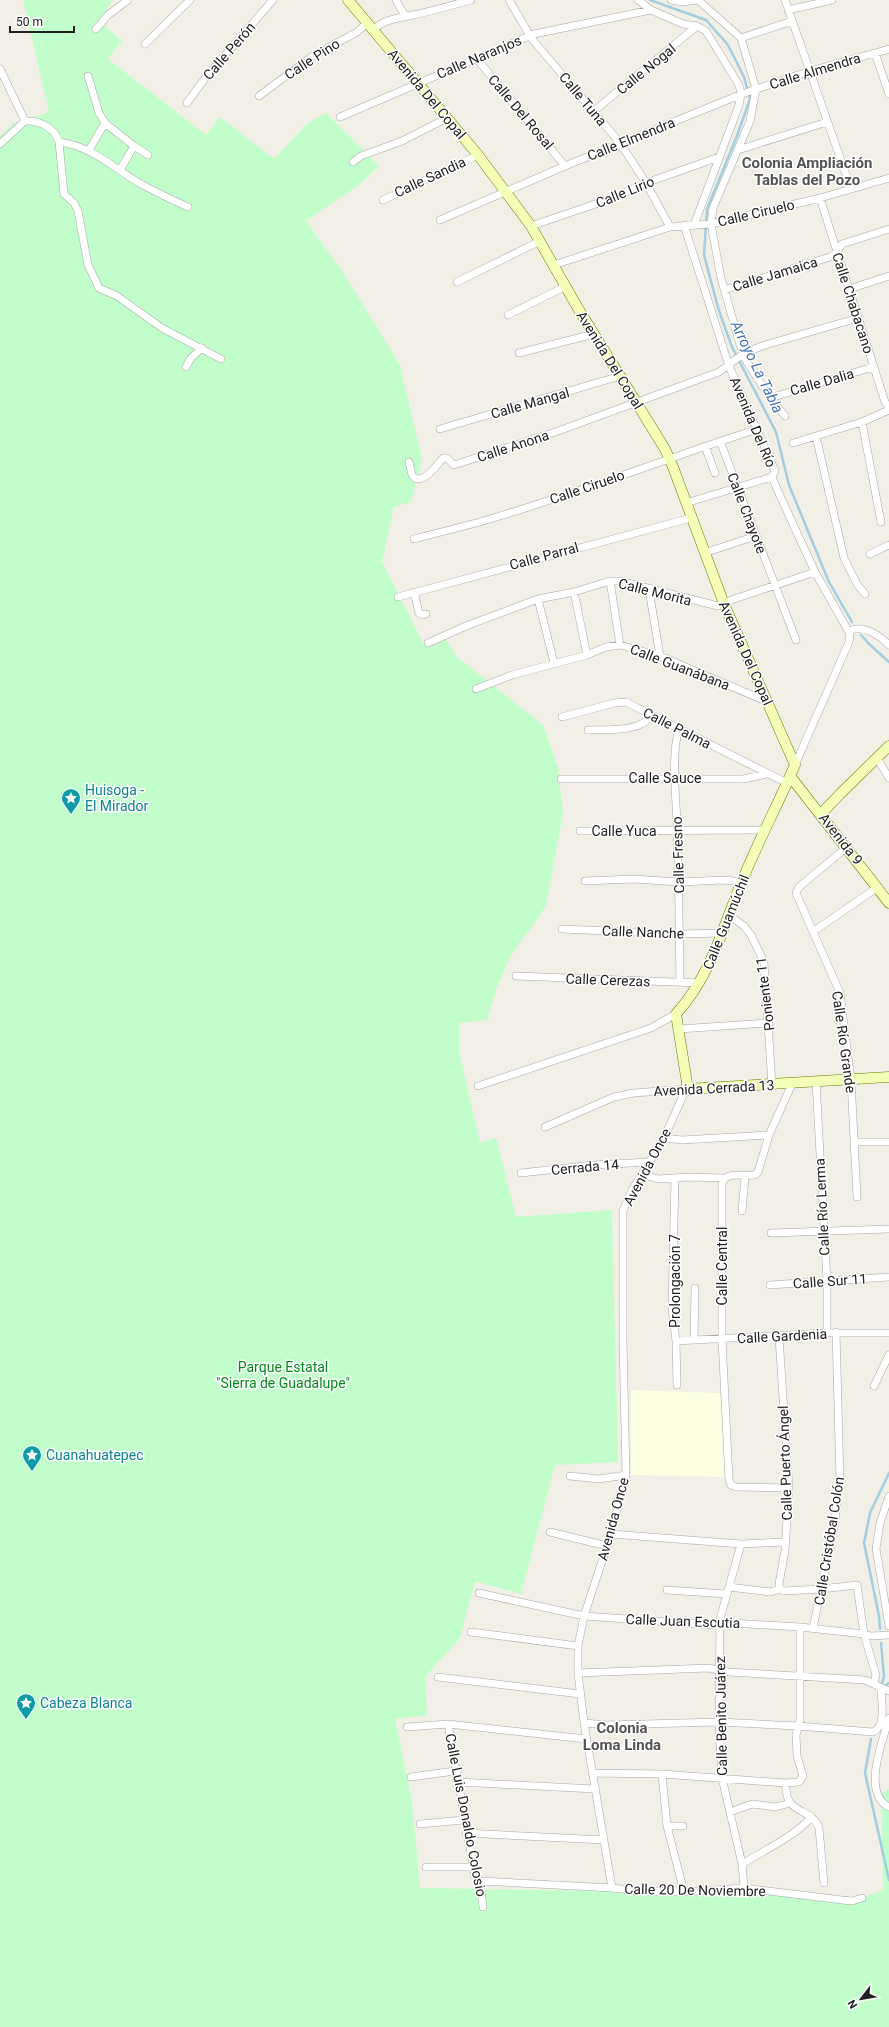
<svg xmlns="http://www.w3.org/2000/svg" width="889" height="2027" font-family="Roboto,sans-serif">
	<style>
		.education { fill: #fcffe1 }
		.park { fill: #c1fecc }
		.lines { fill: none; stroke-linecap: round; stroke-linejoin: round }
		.stream { stroke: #a3cee2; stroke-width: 2.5 }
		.street-casing { stroke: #a7a7a7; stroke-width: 8 }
		.secondary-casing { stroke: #647e00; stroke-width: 11 }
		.street { stroke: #fff; stroke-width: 7 }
		.secondary { stroke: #f4feb7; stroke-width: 10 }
		.labels { text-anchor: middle; stroke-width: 3; stroke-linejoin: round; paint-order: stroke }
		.street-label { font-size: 14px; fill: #202020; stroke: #fff }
		.culture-label { font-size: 14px; fill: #0d838f; stroke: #fff; text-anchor: start }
		.park-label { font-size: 14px; fill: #03891c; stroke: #fff }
		.neighbourhood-label { font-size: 15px; font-weight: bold; fill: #535353; stroke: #fff }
		.water-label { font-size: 15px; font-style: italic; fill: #4473b8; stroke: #fff }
	</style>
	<rect width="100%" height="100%" fill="#f1efe6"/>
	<path class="education" d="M 631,1390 L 720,1393 L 725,1477 L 631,1475 Z"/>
	<path class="park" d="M 23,0 L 113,0 L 99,20 L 122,41 L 108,59 L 206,135 L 220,117 L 274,159 L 309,122 L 326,113 L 379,166 L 360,184 L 306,221 L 344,274 L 400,365 L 422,459 L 411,502 L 394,507 L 382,562 L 424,645 L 443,635 L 456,656 L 543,725 L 558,768 L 563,813 L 546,906 L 510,957 L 497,987 L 487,1020 L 459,1023 L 459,1051 L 480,1143 L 496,1138 L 516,1217 L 612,1210 L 618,1462 L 555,1465 L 521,1594 L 475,1581 L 460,1638 L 425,1677 L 427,1715 L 395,1719 L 412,1801 L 420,1888 L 607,1891 L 746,1890 L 850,1902 L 883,1890 L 881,1793 L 889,1789 L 889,2027 L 0,2027 L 0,137 L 12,124 L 49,112 Z"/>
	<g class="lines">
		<path class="stream" d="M 650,0 L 706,20 L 728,45 L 744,77 L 750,99 L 737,136 L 707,209 L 704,255 L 719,311 L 732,347 L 776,432 L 789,485 L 829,582 L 852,622
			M 861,635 L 869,644 L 889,662
			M 880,1629 L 879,1616 L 864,1543 L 870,1513 L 889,1473
			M 881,1643 L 884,1676 L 881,1688 L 889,1683
			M 871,1739 L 865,1773 L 889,1880"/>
		<g class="street-casing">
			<path id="street" d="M 396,0 L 405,16
				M 509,0 L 532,39 L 620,143 L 646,183 L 670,227
				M 638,0 L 651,10 L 683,24 L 697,26 L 706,31 L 739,85 L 741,94 L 739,105 L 694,225
				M 671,0 L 682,2 L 697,0
				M 698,0 L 741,38 L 756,89 L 750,121 L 713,208 L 711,224 L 721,278 L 740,345 L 747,362 L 770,398 L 785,416
				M 785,0 L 851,189
				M 788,10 L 832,0
				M 96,29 L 108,15 L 128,0
				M 373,30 C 386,18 397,19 413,15 C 433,11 452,5 471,0
				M 741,38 L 792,21
				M 145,44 L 190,0
				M 875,53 L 889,94
				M 477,59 L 565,166
				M 0,69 L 25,121
				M 88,76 L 99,113 L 105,123 L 89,150
				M 259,96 L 313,56 L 357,32 L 367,23
				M 187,103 L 206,77 L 273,0
				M 594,111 L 697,26
				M 340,117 L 534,34 L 651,10
				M 105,123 L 134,146 L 148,155
				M 59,142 C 92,146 113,168 141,184 C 156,192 172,200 188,207
				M 0,144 L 25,121 C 39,120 55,128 59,142 L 64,194 L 74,203 L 78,211 L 88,265 L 99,288 L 117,296 L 162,328 L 221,359
				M 738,150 L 827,122
				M 353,162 L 361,156 L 402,141 L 447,118
				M 120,170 L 134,146
				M 820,198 L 885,402 L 889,407
				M 383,200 L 478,155
				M 440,220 L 565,166 L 742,94 L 810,71 L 889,49
				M 684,225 L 729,366 L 775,471 L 772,477 L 777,489 L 815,572 L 850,634 L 849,642 L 795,765
				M 531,226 L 616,197 L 646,183 L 719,157
				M 554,265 L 670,227 L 711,224 L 820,198 L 889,178
				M 457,282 L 540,241
				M 849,289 L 889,276
				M 724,290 L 830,257 L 836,253 L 842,244 L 889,229
				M 508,315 L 566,286
				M 519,353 L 594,334
				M 186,367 L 191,358 L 202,348
				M 770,398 L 873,367
				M 862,422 L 881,522
				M 440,429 L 620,376
				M 816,436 L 844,558 L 857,584 L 865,594
				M 720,441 L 796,640
				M 793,443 L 862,422 L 889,410
				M 705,446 L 715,473
				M 409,462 L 412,475 L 416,479 C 427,480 436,466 443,458 L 447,458 L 454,465 L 561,430 L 719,372 L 743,354 L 762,346 L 858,318
				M 686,503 L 772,477
				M 414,539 C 441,532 467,526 493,518 C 583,492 669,457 758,429
				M 704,553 L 756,536
				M 870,554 L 889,545
				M 610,581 L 620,645
				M 649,590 L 660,656
				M 414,592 L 419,613 L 422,615 L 426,614
				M 574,592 L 587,655
				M 398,597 L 691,518
				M 538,599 L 554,663
				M 849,631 C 863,624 879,635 889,645
				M 428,643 L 466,626 L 538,599 L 574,592 L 610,581 L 620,581 L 718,606 L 734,599 L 815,572
				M 476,689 L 512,675 L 587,655 L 606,647 L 620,645 L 660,656 L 768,702
				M 562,717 L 614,703 L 626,702 L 787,783
				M 679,729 C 671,753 676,797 677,823 C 679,876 679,929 680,982
				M 588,730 C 608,729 640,733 652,715
				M 877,758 L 889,778
				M 561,779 L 743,779 L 767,774
				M 580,831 L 765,830
				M 847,847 L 799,887 L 796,893 L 840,993 L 851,1080 L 857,1197
				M 585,881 L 634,879 L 679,882 L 724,880 L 742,882
				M 730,916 L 744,926 L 751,935 L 764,962 L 772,1085
				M 562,929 L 679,934 L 723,933
				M 814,931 L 878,887
				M 516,976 L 700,983
				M 679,1029 L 769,1023
				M 816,1082 L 827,1281 L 827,1333
				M 478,1086 L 651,1028 L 676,1014
				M 545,1127 L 614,1097 L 634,1093 L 686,1089 L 664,1138 L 632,1190 L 623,1211 L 623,1339 L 626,1475 L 611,1534 L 584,1616 L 578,1646 L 578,1673 L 584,1723 L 612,1888
				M 664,1138 L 682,1140 L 769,1135
				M 854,1142 L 889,1142
				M 521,1173 L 593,1165 L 649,1162
				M 642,1174 L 658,1179 L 689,1177 L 723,1178
				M 675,1178 L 672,1308 L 676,1341 L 677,1385
				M 742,1211 L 745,1177
				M 771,1233 L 889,1229
				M 770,1285 L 889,1277
				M 779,1337 L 789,1488 L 785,1550 L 779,1584 L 780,1589
				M 694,1340 L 695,1288
				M 676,1341 L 827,1333 L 889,1333
				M 874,1386 L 889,1355
				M 570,1476 L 599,1479 L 626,1475
				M 789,1488 L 736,1487 L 731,1485 L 729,1480 L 722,1339 L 722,1184 C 726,1170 744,1177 755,1175 L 758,1172 L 769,1135 L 792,1084
				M 889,1496 L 880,1523 L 876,1549 L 889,1626
				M 550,1532 L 607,1546
				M 611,1534 L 741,1544 L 786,1542
				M 741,1544 L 720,1619 L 719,1722 L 722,1778 L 742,1864 L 744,1888
				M 729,1587 L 771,1592 L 780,1589
				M 780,1589 L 784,1591 L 821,1589 L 857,1585 L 864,1634 L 876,1675 L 874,1683
				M 667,1590 L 727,1594
				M 479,1593 L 584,1616 L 713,1625 L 732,1623 L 800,1627 L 864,1634 L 871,1636 L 889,1635
				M 813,1628 L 834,1528 L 840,1480 L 836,1332
				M 471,1632 L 578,1646
				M 578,1673 L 709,1668 L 729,1672 L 865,1680 L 889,1691
				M 438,1677 L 580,1694
				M 889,1718 C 883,1741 861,1793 889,1807
				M 584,1723 L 607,1725 L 719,1722 L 798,1726 L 873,1732 C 887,1727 881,1700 881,1688
				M 448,1724 L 475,1876 L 480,1881 L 483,1907
				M 407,1727 L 448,1724 L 586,1739
				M 592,1773 L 662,1774 L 785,1783 L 799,1782 L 803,1776 L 797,1756 L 796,1735 L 800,1720 L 800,1627
				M 662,1774 L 667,1826 L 684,1892
				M 411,1777 L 455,1771
				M 458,1782 L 595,1789
				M 785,1783 L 787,1796 L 790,1803
				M 730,1812 L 752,1804 L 776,1807 L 790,1803 C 799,1813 814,1813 819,1828 L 824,1883
				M 420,1824 L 464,1820
				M 667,1826 L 683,1826
				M 466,1833 L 604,1840
				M 742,1864 C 758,1854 804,1831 811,1816
				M 426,1867 L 473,1867
				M 480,1881 L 612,1888 L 641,1891 L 684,1892 L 744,1888 L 842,1900 L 852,1901 L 862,1898"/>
		</g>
		<g class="secondary-casing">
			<path id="secondary" d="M 348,0 L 478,155 L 531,226 L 579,310 L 665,449 L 673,467 L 724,604 L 795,765 C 778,804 758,842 742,881 C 722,929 712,974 676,1014 L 687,1083 L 686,1089 L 889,1077
				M 790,776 L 889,903
				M 821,814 L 840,794 L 889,746"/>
		</g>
		<use href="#street" class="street"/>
		<use href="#secondary" class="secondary"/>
	</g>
	<defs>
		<g id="sight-pin" transform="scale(1)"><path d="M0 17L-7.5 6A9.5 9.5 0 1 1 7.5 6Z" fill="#0f9aa8" stroke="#fff"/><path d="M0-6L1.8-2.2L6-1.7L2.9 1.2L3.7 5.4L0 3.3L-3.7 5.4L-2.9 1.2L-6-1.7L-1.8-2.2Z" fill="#fff"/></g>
	</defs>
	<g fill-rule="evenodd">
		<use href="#sight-pin" x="71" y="798"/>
		<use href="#sight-pin" x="32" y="1455"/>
		<use href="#sight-pin" x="26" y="1703"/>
	</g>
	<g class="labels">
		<g class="street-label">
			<text transform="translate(229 51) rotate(-49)" y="5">Calle Perón</text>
			<text transform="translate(479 57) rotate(-23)" y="5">Calle Naranjos</text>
			<text transform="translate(312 59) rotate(-33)" y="5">Calle Pino</text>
			<text transform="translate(646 69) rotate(-39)" y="5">Calle Nogal</text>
			<text transform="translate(815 71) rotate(-17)" y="5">Calle Almendra</text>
			<text transform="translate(427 94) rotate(50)" y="5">Avenida Del Copal</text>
			<text transform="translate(583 99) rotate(50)" y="5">Calle Tuna</text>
			<text transform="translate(521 112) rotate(50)" y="5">Calle Del Rosal</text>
			<text transform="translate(631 139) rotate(-22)" y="5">Calle Elmendra</text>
			<text transform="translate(430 177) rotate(-25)" y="5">Calle Sandia</text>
			<text transform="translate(625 192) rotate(-22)" y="5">Calle Lirio</text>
			<text transform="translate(756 213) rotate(-13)" y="5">Calle Ciruelo</text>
			<text transform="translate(775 274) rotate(-17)" y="5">Calle Jamaica</text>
			<text transform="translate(853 303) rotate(72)" y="5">Calle Chabacano</text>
			<text transform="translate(610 360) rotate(58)" y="5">Avenida Del Copal</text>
			<text transform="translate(822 382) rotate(-16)" y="5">Calle Dalia</text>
			<text transform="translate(530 403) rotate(-16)" y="5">Calle Mangal</text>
			<text transform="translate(753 422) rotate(67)" y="5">Avenida Del Río</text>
			<text transform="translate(513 446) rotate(-18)" y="5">Calle Anona</text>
			<text transform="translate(587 487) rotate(-19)" y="5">Calle Ciruelo</text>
			<text transform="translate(747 513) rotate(69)" y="5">Calle Chayote</text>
			<text transform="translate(544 556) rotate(-15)" y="5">Calle Parral</text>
			<text transform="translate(655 592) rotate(14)" y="5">Calle Morita</text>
			<text transform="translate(746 653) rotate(66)" y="5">Avenida Del Copal</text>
			<text transform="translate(680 667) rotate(21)" y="5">Calle Guanábana</text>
			<text transform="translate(677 728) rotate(27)" y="5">Calle Palma</text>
			<text x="665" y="783">Calle Sauce</text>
			<text x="624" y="836">Calle Yuca</text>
			<text transform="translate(841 839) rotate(52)" y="5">Avenida 9</text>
			<text transform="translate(678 855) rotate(-92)" y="5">Calle Fresno</text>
			<text transform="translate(726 922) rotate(-68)" y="5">Calle Guamúchil</text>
			<text transform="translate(643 932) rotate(2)" y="5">Calle Nanche</text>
			<text transform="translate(608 980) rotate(2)" y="5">Calle Cerezas</text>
			<text transform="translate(765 994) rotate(-97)" y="5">Poniente 11</text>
			<text transform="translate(844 1042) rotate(82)" y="5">Calle Río Grande</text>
			<text transform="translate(714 1088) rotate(-3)" y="5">Avenida Cerrada 13</text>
			<text transform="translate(585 1167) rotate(-5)" y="5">Cerrada 14</text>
			<text transform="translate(647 1167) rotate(-62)" y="5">Avenida Once</text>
			<text transform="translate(822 1207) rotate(-93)" y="5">Calle Río Lerma</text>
			<text transform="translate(722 1266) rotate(-90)" y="5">Calle Central</text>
			<text transform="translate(675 1281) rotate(-90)" y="5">Prolongación 7</text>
			<text transform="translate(830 1281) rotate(-4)" y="5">Calle Sur 11</text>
			<text transform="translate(782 1336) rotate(-3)" y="5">Calle Gardenia</text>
			<text transform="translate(785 1463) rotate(-92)" y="5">Calle Puerto Ángel</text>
			<text transform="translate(613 1519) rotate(-75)" y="5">Avenida Once</text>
			<text transform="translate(829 1541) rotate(-81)" y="5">Calle Cristóbal Colón</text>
			<text transform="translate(683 1621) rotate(2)" y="5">Calle Juan Escutia</text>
			<text transform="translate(721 1716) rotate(-91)" y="5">Calle Benito Juárez</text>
			<text transform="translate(466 1815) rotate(79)" y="5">Calle Luis Donaldo Colosio</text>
			<text transform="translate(695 1890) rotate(1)" y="5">Calle 20 De Noviembre</text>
		</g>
		<g class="culture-label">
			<text x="85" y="795">Huisoga -<tspan x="85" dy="16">El Mirador</tspan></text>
			<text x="46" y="1460">Cuanahuatepec</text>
			<text x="40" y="1708">Cabeza Blanca</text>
		</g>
		<g class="park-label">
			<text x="283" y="1372">Parque Estatal<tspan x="283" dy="16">"Sierra de Guadalupe"</tspan></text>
		</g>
		<g class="neighbourhood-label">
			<text x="807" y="168">Colonia Ampliación<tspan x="807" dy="17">Tablas del Pozo</tspan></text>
			<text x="622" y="1733">Colonia<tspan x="622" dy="17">Loma Linda</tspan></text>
		</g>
		<g class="water-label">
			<text transform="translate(757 367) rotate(64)" y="5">Arroyo La Tabla</text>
		</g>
	</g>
	<g transform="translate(861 1999) rotate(239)" stroke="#ffffff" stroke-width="3" paint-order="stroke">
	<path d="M0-3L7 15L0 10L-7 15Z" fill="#202020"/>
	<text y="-6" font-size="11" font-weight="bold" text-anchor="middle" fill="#202020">N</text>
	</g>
	<path d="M10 26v6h64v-6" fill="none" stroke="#202020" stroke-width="2"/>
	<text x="16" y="26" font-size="12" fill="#202020" stroke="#ffffff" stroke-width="3" paint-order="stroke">50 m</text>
</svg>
